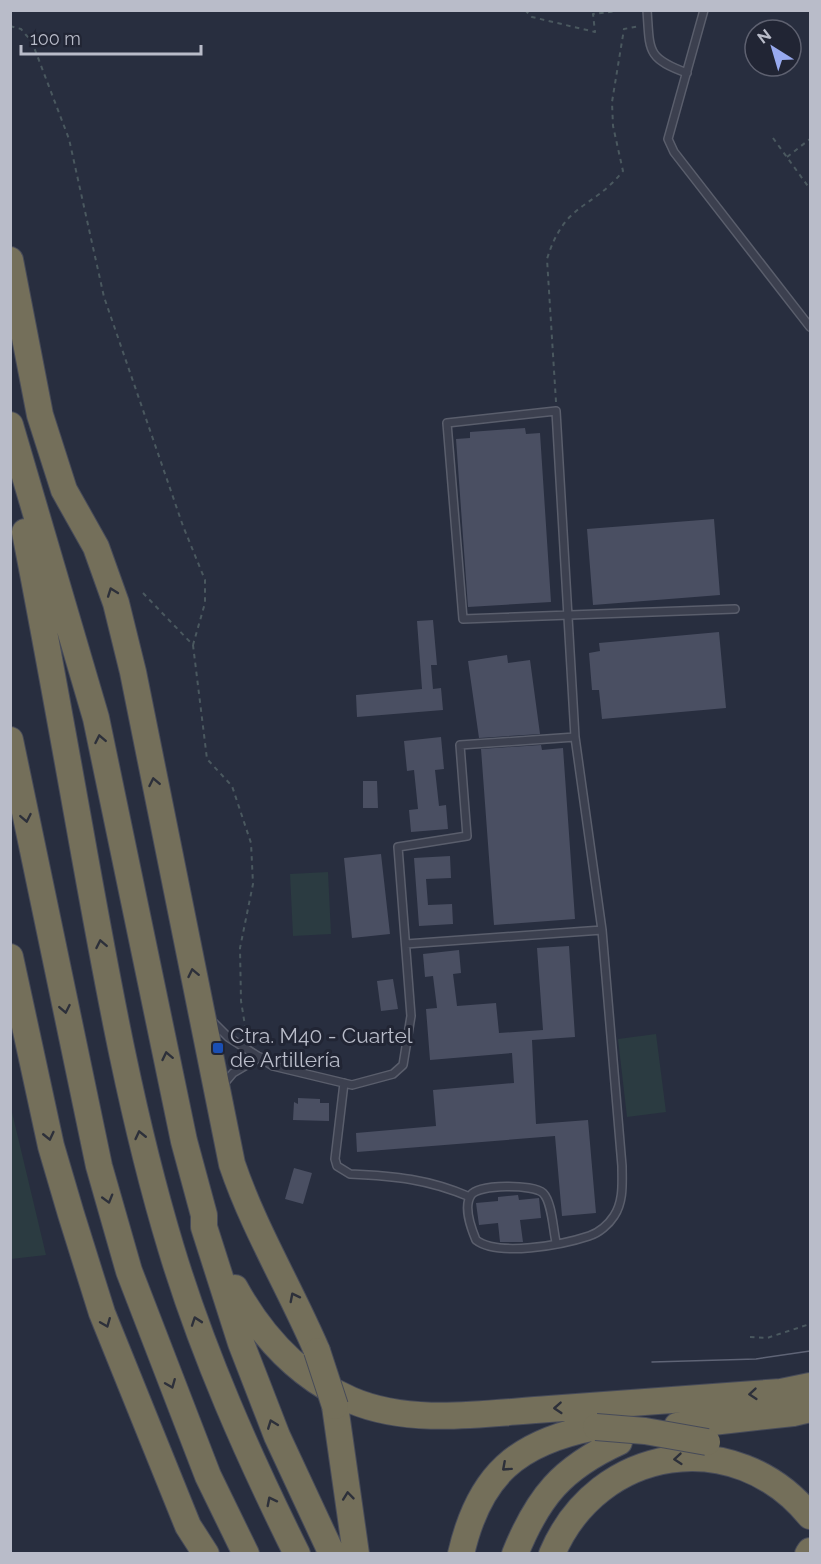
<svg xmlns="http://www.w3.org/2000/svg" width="821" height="1564" font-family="Raleway,sans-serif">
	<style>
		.green { fill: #2b3b41 }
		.building { fill: #4a4f62 }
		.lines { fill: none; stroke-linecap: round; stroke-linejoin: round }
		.lane-casing { stroke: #5a5e6c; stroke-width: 10 }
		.highway-casing { stroke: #474b59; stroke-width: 28 }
		.path { stroke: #4a585f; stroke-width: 2; stroke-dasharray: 4.5 4.5; stroke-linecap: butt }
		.lane { stroke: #3c404f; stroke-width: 7 }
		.highway { stroke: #746f5a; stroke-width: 26 }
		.tram { stroke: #5f6476; stroke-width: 1.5 }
		.highway-bridge-casing { stroke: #474b59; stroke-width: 28; stroke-linecap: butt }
		.highway-bridge { stroke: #746f5a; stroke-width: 26 }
		.oneway { stroke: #2d303a }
		.transit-dot { fill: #1a4fb4; stroke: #212534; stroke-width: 2 }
		.labels { text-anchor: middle; stroke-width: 6; stroke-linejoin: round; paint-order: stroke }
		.poi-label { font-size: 21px; fill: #b9bcc9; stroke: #212534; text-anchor: start }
	</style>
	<rect width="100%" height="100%" fill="#282e3f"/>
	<path class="green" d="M 328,872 L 331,934 L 293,936 L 290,874 Z
		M 656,1034 L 666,1112 L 627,1117 L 618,1039 Z
		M 11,1108 L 46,1255 L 11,1259 Z"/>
	<path class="building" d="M 525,428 L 526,434 L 540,433 L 551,602 L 468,607 L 456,439 L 470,438 L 470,432 Z
		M 714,519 L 720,595 L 593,605 L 587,529 Z
		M 433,620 L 437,665 L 431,665 L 433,689 L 441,688 L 443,710 L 357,717 L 356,695 L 422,689 L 417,621 Z
		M 719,632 L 726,708 L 602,719 L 599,690 L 592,690 L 589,653 L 600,651 L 599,643 Z
		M 507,655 L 508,663 L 530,660 L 540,734 L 479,738 L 468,661 Z
		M 441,737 L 444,769 L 435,770 L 439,806 L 446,805 L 448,829 L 411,832 L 409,810 L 418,809 L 414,770 L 407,771 L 404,741 Z
		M 541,745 L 542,750 L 563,748 L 575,919 L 494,925 L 481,749 Z
		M 363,781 L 377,781 L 378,808 L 363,808 Z
		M 381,854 L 390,934 L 352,938 L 344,858 Z
		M 450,856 L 451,878 L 426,879 L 428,905 L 452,904 L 453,924 L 419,926 L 414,858 Z
		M 569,946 L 575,1037 L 532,1040 L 536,1124 L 588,1120 L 596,1213 L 562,1216 L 555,1136 L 357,1152 L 356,1133 L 436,1126 L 433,1090 L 514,1083 L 512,1053 L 430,1060 L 426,1009 L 437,1008 L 433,976 L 425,977 L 423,954 L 459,950 L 461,973 L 453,974 L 457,1006 L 496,1003 L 499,1033 L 543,1030 L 537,948 Z
		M 393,979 L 398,1009 L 381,1011 L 377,981 Z
		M 298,1098 L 320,1099 L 320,1103 L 329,1103 L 329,1121 L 293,1120 L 294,1102 L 298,1104 Z
		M 294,1168 L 312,1173 L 303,1204 L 285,1199 Z
		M 518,1195 L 519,1200 L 539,1198 L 541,1218 L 520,1220 L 523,1242 L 500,1242 L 498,1223 L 479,1225 L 476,1203 L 498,1201 L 498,1197 Z"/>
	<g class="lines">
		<g class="lane-casing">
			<path id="lane" d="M 647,10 C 650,51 646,58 687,73
				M 704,10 L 668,139 L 674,152 L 810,327
				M 406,944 L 602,930
				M 212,1021 L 228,1037 L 273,1066 L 352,1085 L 393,1074 L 403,1065 L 411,1016 L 398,847 L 467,836 L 460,745 L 575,737
				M 344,1083 L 335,1159 L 337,1166 L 350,1174 C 395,1176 428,1179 470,1197
				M 222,1086 L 233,1073 L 260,1057
				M 556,1242 C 553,1229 552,1202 543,1193 C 534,1184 478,1184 471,1195 C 463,1207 471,1228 476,1240 C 498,1257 562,1245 589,1236 C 599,1233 609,1224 614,1216 C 624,1201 622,1182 622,1166 L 602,930 L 575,737 L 556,411 L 447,423 L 463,619 L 735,609"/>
		</g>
		<g class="highway-casing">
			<path id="highway" d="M 10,260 L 40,415 L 64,490 L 96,547 L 116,603 L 133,672 L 232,1164 C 254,1229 290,1288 317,1351
				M 10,425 L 96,718 L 184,1141 L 204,1215 L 204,1227 L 241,1343 L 277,1436 L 332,1554
				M 25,532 C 46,639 65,746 84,852 C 108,985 132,1119 171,1248 C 203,1354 248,1455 297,1554
				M 10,740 L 99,1166 L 129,1271 L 208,1476 L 246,1554
				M 10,957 L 51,1146 L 71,1214 L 102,1313 L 188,1526 L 206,1554
				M 235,1288 C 262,1337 299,1377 351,1400 C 411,1426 486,1413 549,1409 C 627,1404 704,1398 781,1392 L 810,1386
				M 335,1406 L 356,1554
				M 677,1426 L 793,1413 L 810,1409
				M 461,1554 C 479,1475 517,1442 596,1427
				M 515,1554 C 538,1497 562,1468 619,1442
				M 552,1554 C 598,1445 735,1424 810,1516
				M 808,1554 L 810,1551"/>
		</g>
		<path class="path" d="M 525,10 L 532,17 L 595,32 L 593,14 L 626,10
			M 10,26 L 21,29 L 32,42 L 69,139 L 104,297 L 183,526 L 205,580 L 205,603 L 193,645
			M 773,138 L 810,189
			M 787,157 L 810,139
			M 556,402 L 547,259 C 565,201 592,210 623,171 L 613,126 L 612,102 L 624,29 L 640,26
			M 143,593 L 193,645 L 207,759 L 232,786 L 251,843 L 253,884 L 240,948 L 241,1001 L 247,1038
			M 750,1337 L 767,1338 L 810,1324"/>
		<use href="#lane" class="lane"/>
		<use href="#highway" class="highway"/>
		<path class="tram" d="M 652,1362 L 756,1359 L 810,1351"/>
		<g class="highway-bridge-casing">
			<path id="highway-bridge" d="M 317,1351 L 335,1406
				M 596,1427 L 645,1431 L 707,1442"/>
		</g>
		<use href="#highway-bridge" class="highway-bridge"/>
	</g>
	<defs><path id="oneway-chevron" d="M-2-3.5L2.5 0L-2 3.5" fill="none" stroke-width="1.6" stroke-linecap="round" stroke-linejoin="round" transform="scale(1.5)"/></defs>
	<g class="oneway">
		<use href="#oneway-chevron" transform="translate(112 592) rotate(-110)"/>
		<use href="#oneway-chevron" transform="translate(100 739) rotate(-101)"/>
		<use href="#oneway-chevron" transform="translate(154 782) rotate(-101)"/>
		<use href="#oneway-chevron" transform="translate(26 818) rotate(79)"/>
		<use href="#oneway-chevron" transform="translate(101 944) rotate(-101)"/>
		<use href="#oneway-chevron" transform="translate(193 973) rotate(-102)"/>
		<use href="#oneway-chevron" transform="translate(65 1009) rotate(79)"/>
		<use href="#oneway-chevron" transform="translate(167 1056) rotate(-102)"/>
		<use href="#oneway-chevron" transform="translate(140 1135) rotate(-103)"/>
		<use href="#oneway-chevron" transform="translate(49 1136) rotate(77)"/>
		<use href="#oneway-chevron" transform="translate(108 1199) rotate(74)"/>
		<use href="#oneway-chevron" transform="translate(294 1297) rotate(-117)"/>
		<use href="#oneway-chevron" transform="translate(196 1321) rotate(-109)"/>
		<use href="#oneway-chevron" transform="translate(106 1323) rotate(68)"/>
		<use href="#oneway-chevron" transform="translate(171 1384) rotate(68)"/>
		<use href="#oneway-chevron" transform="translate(753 1394) rotate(175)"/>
		<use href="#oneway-chevron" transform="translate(558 1408) rotate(176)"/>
		<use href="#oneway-chevron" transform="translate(272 1424) rotate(-111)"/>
		<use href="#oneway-chevron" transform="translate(678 1459) rotate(175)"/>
		<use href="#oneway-chevron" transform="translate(506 1467) rotate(138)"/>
		<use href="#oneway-chevron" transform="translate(348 1496) rotate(-96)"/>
		<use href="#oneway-chevron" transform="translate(271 1501) rotate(-117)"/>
	</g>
	<rect class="transit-dot" x="212" y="1042" width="12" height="12" rx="3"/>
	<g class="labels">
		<g class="poi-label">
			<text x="230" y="1043">Ctra. M40 - Cuartel<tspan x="230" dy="24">de Artillería</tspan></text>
		</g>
	</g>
	<rect width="821" height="1564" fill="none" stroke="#b9bcc9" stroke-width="24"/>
	<g transform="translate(773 48) rotate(323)"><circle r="28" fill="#212534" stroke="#5e6170" stroke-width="1.5"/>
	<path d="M0-4.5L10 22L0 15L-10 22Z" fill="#98aaef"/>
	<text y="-9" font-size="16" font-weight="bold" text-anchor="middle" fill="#b9bcc9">N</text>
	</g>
	<path d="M21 45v9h180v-9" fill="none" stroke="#b9bcc9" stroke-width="3"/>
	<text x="30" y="45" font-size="18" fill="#b9bcc9" stroke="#212534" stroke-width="4.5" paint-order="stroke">100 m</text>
</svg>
